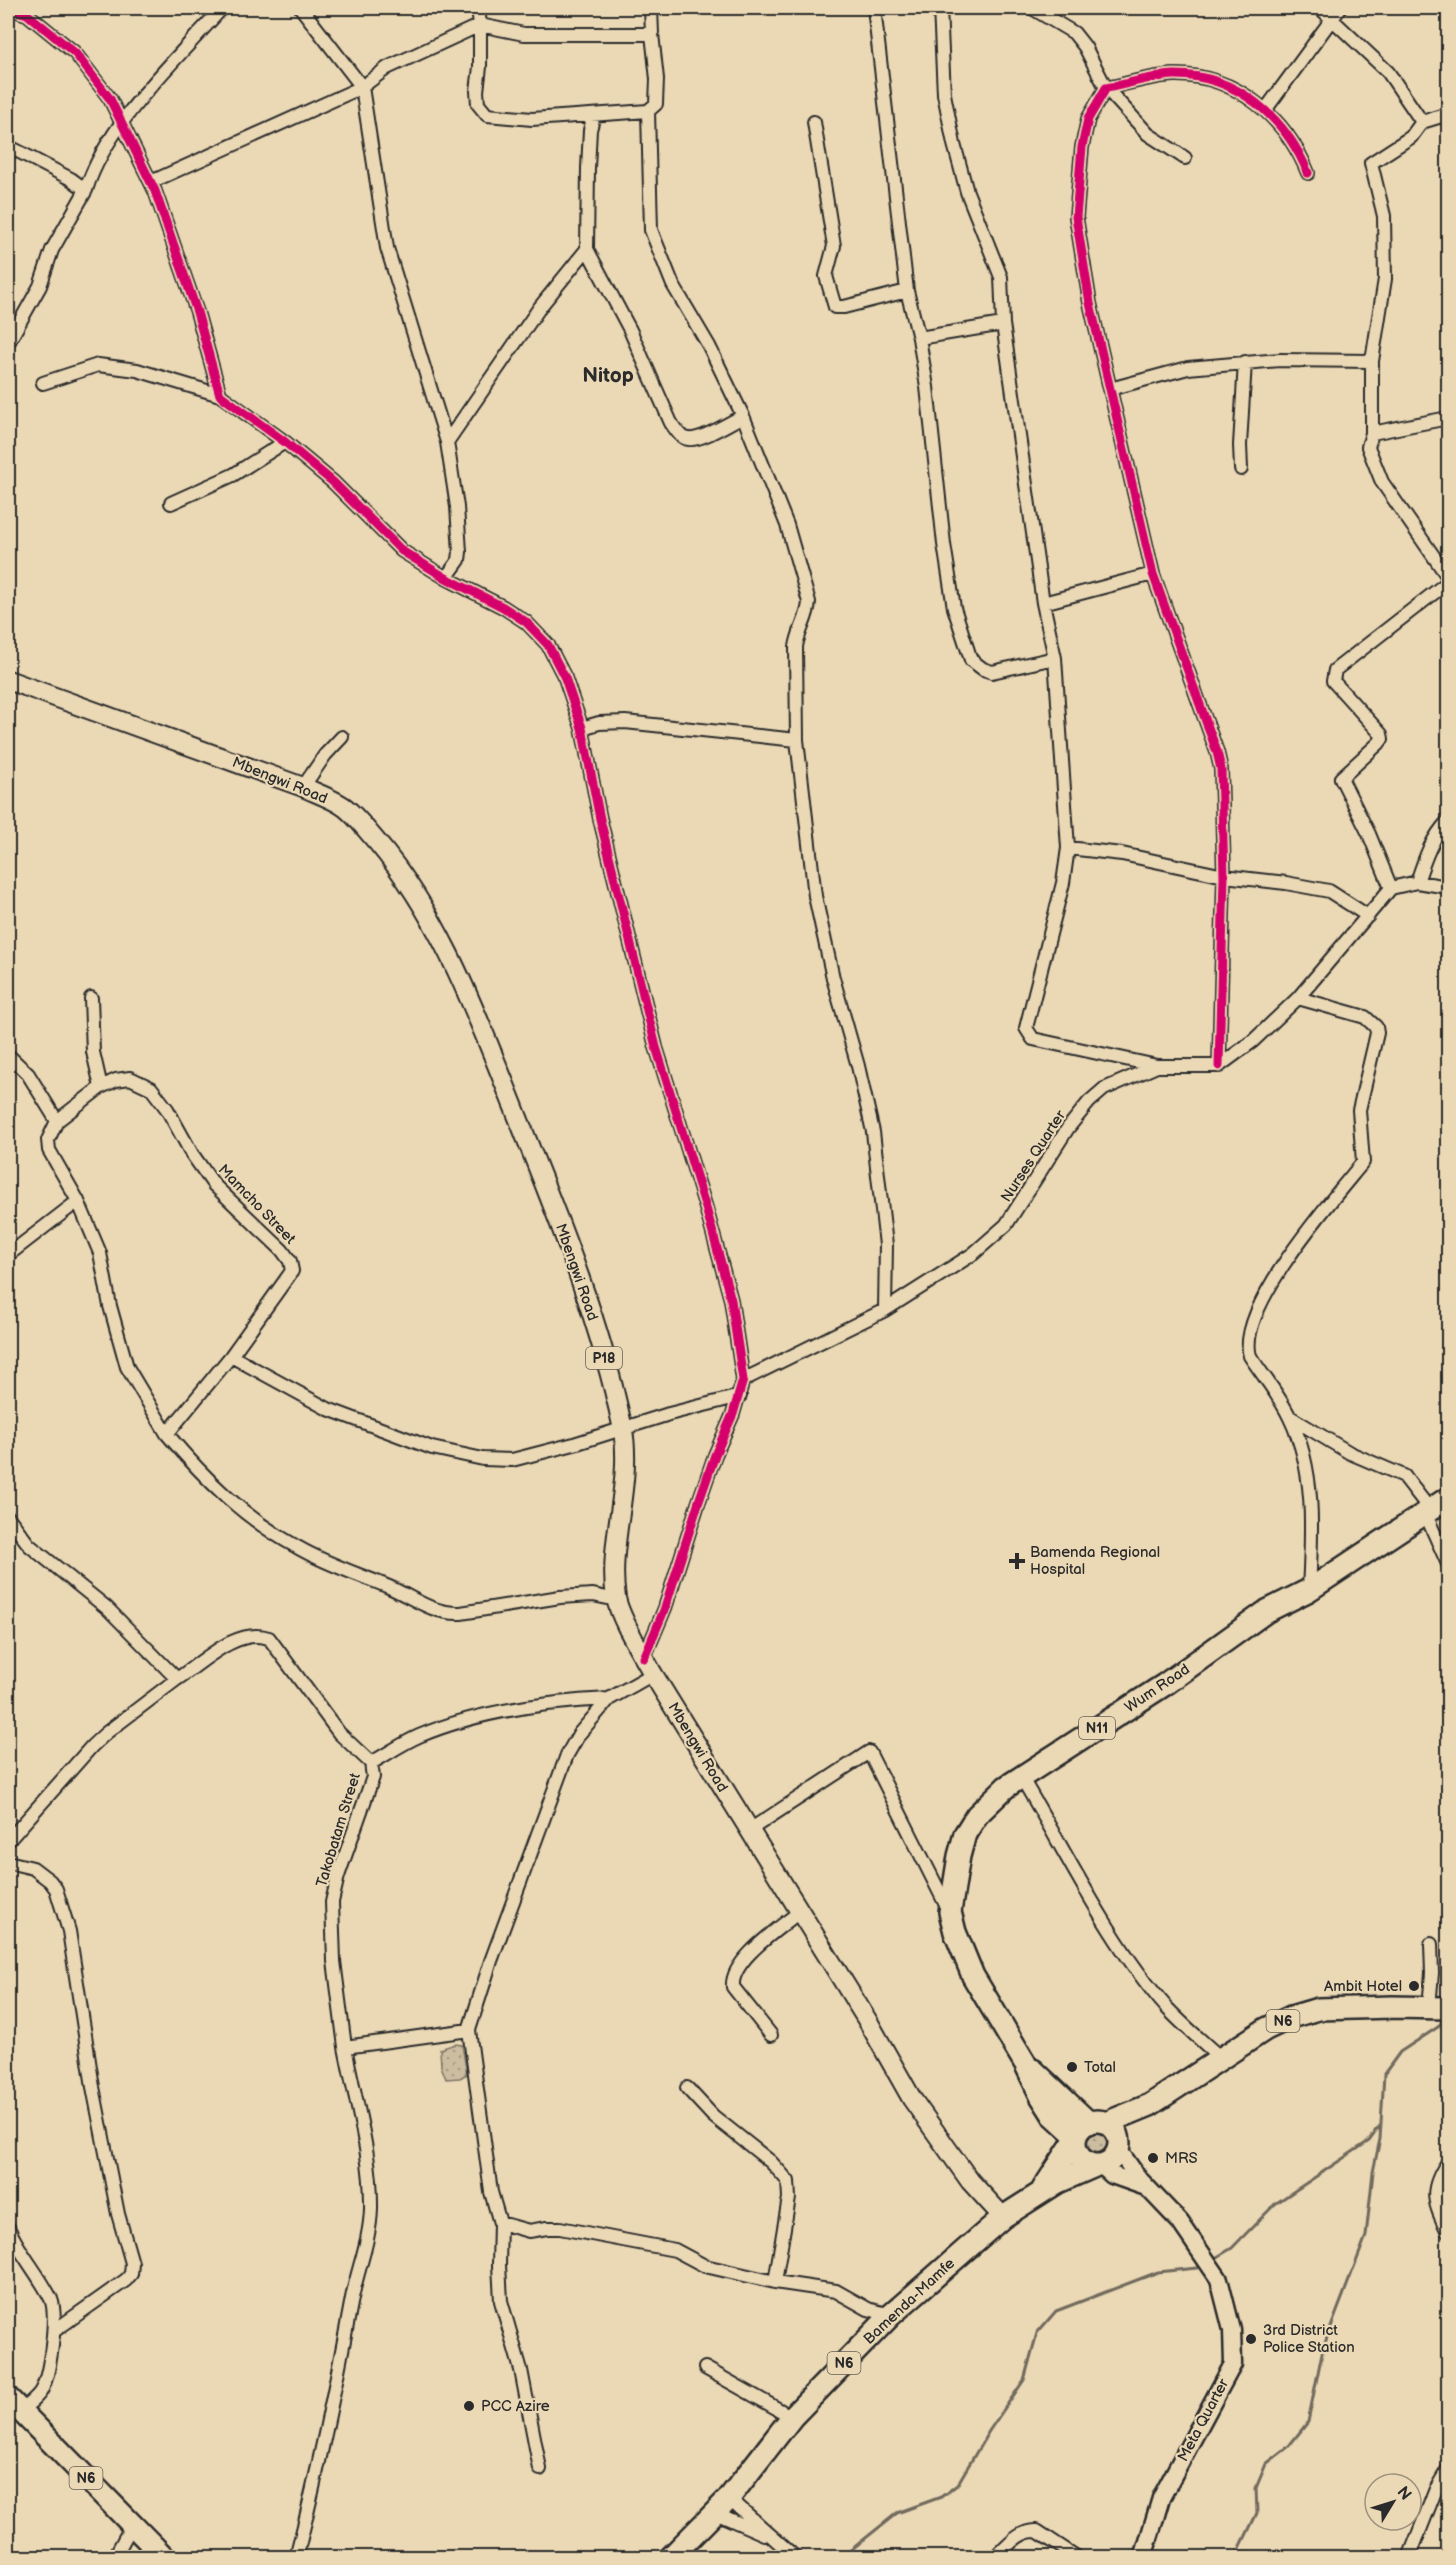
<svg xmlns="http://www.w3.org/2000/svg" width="1456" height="2565" font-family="'Balsamiq Sans',sans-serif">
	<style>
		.grass { fill: url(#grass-dots); stroke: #7c7466; stroke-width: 1.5 }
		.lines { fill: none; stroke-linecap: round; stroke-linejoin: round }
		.stream { stroke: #716a5d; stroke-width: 3 }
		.street-casing { stroke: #2b2b2b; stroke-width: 16 }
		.secondary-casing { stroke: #2b2b2b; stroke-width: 21 }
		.primary-casing { stroke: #2b2b2b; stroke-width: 22 }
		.highway-casing { stroke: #2b2b2b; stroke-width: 26 }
		.street { stroke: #ebd9b6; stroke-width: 12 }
		.secondary { stroke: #ebd9b6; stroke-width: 16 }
		.primary { stroke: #ebd9b6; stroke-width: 18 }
		.highway { stroke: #ebd9b6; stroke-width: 21 }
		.cycleway-casing { stroke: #ebd9b6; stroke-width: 13 }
		.cycleway { stroke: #d6006c; stroke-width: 9 }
		.poi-dot { fill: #2b2b2b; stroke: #ebd9b6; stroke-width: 2 }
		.labels { text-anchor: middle; stroke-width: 4.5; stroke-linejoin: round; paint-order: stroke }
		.shield { fill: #ebd9b6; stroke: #655f55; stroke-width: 1.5 }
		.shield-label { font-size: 14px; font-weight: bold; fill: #2b2b2b }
		.street-label { font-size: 15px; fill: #2b2b2b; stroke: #ebd9b6 }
		.poi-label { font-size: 15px; fill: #2b2b2b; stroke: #ebd9b6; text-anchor: start }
		.district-label { font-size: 21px; font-weight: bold; fill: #2b2b2b; stroke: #ebd9b6 }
	</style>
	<defs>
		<pattern id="grass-dots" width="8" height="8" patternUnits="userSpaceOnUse" patternTransform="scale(1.5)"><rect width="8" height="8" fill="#ccbda0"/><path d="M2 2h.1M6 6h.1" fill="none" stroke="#a69a83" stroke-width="1.8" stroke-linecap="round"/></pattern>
	</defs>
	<rect width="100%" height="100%" fill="#ebd9b6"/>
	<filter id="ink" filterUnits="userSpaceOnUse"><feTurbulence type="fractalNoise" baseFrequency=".0167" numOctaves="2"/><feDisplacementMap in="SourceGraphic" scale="12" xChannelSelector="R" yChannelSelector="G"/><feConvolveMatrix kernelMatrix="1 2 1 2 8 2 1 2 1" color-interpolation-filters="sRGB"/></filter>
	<g filter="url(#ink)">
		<path class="grass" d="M 455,2044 L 462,2045 L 467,2074 L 460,2078 L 446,2079 L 441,2066 L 440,2049 Z
			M1085 2144a13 13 0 1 1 26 0a13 13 0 1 1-26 0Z"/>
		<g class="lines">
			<path class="stream" d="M 1447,2000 L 1448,1975
				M 1212,2260 L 1232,2248 L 1275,2204 L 1369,2141 L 1380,2126
				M 842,2557 L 897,2513 L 941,2497 L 957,2485 L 989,2431 L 1024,2380 L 1037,2333 L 1056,2311 L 1158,2272 L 1197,2268 L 1203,2264
				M 1235,2558 L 1257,2513 L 1256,2488 L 1266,2464 L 1288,2447 L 1308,2422 L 1323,2348 L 1366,2236 L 1373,2172 L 1380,2139 L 1384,2074 L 1400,2052 L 1438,2027 L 1447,2015"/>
			<g class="street-casing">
				<path id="street" d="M 8,8 L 27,14 L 75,53 L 110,99 L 155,191 L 197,312 L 220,395 L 285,442 L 333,482 L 402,551 L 446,578 L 503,607 L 526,622 L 548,645 L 565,678 L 582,728 L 600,819 L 656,1047 L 706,1208 L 731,1300 L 743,1380 L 733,1414 L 715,1455 L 698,1504 L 665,1608 L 644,1658
					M 651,8 L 652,34 L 524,34 L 480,25 L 480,67 L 477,91 L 478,104 L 487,115 L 532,119 L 648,111 L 656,104 L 657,79 L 652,34
					M 874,8 L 907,291 L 919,338 L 927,387 L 944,544 L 954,608 L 971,660 L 983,669 L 992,672 L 1055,658
					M 940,8 L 944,94 L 954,144 L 967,192 L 1001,277 L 1003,324 L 1043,603 L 1055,658 L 1068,848 L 1063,883 L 1026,1028 L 1033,1039 L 1157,1066
					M 1032,8 L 1074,33 L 1085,47 L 1106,88 L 1148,134 L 1185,158
					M 1320,8 L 1388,72 L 1422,122
					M 1266,109 L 1340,8
					M 648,111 L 651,230 L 673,285 L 709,346 L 743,416 L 787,525 L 809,602 C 808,618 798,631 796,647 L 797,740 L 815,896 L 833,978 L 858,1066 L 873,1132 L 886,1245 L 885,1310
					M 1448,114 L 1422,122 L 1411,137 L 1371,163 L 1384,216 L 1385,279 L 1372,361 L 1372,433 L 1368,447 L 1382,482 L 1448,577
					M 594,115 L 590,130 L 588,168 L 587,249 L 630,330 L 671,423 C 676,430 680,438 689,439 C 701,441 731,422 743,416
					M 814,122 L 834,246 L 826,276 L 835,307 L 844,307 L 907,291
					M 8,146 L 71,179 L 86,190 C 107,123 176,60 222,8
					M 151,182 L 362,87 L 301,8
					M 919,338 L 1003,324
					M 8,343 L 40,286 L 52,250 L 86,190
					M 43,383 L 98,365 L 137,370 L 220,395
					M 1110,389 L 1188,368 L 1280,360 L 1372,361
					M 1372,433 L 1448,418
					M 447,442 L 540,307 L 587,249
					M 1241,469 L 1240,445 L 1245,362
					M 171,503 L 233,475 L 285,442
					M 446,578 L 459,560 L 460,552 L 457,507 L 447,442 L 387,248 L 362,87 L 387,68 L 480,25 L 478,8
					M 1043,603 L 1153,574
					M 582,728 L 599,723 L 625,722 L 797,740
					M 303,787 L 325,755 L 342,737
					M 1068,848 L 1122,854 L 1224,876 L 1286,883 L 1329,891 L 1368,916
					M 1417,882 C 1425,858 1431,839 1448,821
					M 1391,888 L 1369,834 L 1341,778 L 1379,743 L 1382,739 L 1381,734 L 1333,681 L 1335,670 L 1448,582
					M 91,998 L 93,1052 L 101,1087
					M 1298,998 L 1365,1017 L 1376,1027 L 1377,1033 L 1359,1110 L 1363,1162 C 1333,1199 1236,1308 1250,1356 C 1263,1376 1280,1396 1290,1418 C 1316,1471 1312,1532 1309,1590
					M 8,1055 L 28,1074 L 57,1121
					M 1219,1066 L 1224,876 L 1221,769 L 1217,752 L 1153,574 L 1090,303 L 1076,217 L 1082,147 L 1088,119 L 1106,88 C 1128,84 1151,76 1174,75 C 1236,74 1286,118 1308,173
					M 130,1078 L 151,1088 L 167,1109 L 192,1154 L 214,1185 L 282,1250 L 290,1261 L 292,1271 L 231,1356 L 167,1434 L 127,1367 L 110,1306 L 100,1253 L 78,1201 L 49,1150 L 48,1140 L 57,1121 L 101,1087 L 116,1080 Z
					M 8,1255 L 78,1201
					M 231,1356 L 328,1409 L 432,1448 L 483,1459 L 512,1460 L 574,1444 L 669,1414 L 740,1396
					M 743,1380 L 885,1310 L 973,1254 L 1006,1225 L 1068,1128 L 1089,1102 L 1104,1089 L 1157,1066 L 1219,1066 L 1253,1041 L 1298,998 L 1391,888 L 1417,882 L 1448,887
					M 1290,1417 L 1350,1453 L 1404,1476 L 1431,1511
					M 167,1434 C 205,1479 244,1518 297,1547 C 326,1564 358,1574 389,1587 C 414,1598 432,1614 461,1613 L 560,1597 L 593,1595 L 617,1600
					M 1426,1515 L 1448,1564
					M 8,1517 L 29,1545 L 107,1608 L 177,1679 C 203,1662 237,1627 269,1638 L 339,1733 L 371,1763
					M 1021,1777 C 1066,1852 1110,1944 1167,2008 C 1184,2026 1203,2042 1221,2058
					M 748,1831 L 869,1752 L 949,1911
					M 8,1841 L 92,1746 L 106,1733 L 177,1679
					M 8,1862 L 33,1868 L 50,1881 L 56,1889 L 69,1931 L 93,2087 L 118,2214 L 132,2263 L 131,2274 L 126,2280 L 54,2331
					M 1429,2007 L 1432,1973 L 1431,1944
					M 771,2035 L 733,1987 C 730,1960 780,1928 799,1912
					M 345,2047 L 334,1961 L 332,1902 L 338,1876 L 373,1777 L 371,1763 C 387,1754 403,1743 419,1736 C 478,1711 545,1702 609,1699
					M 687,2088 L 713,2116 L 771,2162 L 788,2181 L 789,2198 L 775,2282
					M 1448,2162 C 1428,2191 1434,2203 1448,2232
					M 500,2223 L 529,2231 L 547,2228 L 560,2228 L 675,2250 L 705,2266 L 775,2282 L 836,2291 L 868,2309 L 891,2315
					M 8,2227 C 19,2253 39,2274 51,2299 C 58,2316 50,2375 41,2391 C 37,2398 27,2405 21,2411
					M 705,2368 L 792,2417
					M 540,2469 L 521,2370 L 501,2301 L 499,2265 L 500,2223 L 491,2192 L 469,2030 L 491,1961 L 567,1755 L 579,1734 L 609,1699 L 653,1674
					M 729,2498 L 796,2558
					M 713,2512 L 764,2534
					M 114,2558 L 132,2525
					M 296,2558 C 318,2472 336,2385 352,2298 C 358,2268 370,2240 371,2209 C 372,2155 355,2100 345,2047 L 469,2030
					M 995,2558 C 1008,2546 1019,2530 1037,2531 L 1078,2558
					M 1409,2558 L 1436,2489 L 1448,2469"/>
			</g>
			<g class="secondary-casing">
				<path id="secondary" d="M 1118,2149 L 1139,2179 L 1180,2222 L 1219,2279 L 1232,2330 L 1233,2364 L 1161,2498 L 1143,2558
					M 1101,2165 L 1112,2175 L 1146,2187"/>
			</g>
			<g class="primary-casing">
				<path id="primary" d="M 8,680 L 303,787 C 316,793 331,798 343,806 C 356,815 367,831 377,842 C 443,920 477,1016 515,1110 C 556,1213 599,1316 622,1425 C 634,1481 607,1543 616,1598 C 620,1619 642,1654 653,1674 L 869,2023 L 912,2099 L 970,2181 L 1003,2217"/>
			</g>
			<g class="highway-casing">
				<path id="highway" d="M 1033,2070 L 1089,2123
					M1075 2143a22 22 0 1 1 44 0a22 22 0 1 1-44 0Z
					M 1106,2123 L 1150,2105 L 1266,2029 L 1291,2017 L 1318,2009 L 1392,2007 L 1448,2008
					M 1076,2136 L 1053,2115 L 1041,2096 L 1025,2063 L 973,1976 L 955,1932 L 950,1912 L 959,1856 L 965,1834 L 977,1815 L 1006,1787 L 1164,1685 L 1267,1611 L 1309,1590 L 1448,1498
					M 1043,2189 L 1075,2140
					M 8,2398 L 165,2558
					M 670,2558 L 729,2498 L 792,2417 L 891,2315 L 1003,2217 L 1058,2182 L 1097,2165"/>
			</g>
			<use href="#street" class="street"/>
			<use href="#secondary" class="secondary"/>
			<use href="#primary" class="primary"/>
			<use href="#highway" class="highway"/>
			<g class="cycleway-casing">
				<path id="cycleway" d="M 8,8 L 27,14 L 75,53 L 110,99 L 155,191 L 197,312 L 220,395 L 285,442 L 333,482 L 402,551 L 446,578 L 503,607 L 526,622 L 548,645 L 565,678 L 582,728 L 600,819 L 656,1047 L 706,1208 L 731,1300 L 743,1380 L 733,1414 L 715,1455 L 698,1504 L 665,1608 L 644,1658
					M 1219,1066 L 1224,876 L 1221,769 L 1217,752 L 1153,574 L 1090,303 L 1076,217 L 1082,147 L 1088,119 L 1106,88 C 1128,84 1151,76 1174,75 C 1236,74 1286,118 1308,173"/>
			</g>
			<use href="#cycleway" class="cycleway"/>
		</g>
	</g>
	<g class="poi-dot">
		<path d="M1014 1552h6v6h6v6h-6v6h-6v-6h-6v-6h6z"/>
		<circle cx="1414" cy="1986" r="6"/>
		<circle cx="1072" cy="2067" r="6"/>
		<circle cx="1153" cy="2158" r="6"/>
		<circle cx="1251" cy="2339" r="6"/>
		<circle cx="469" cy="2406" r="6"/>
	</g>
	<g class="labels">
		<g class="shield">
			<rect x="586" y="1347" width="36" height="22" rx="4.5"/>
			<rect x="1079" y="1717" width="36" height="22" rx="4.5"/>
			<rect x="1266.5" y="2010" width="33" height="22" rx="4.5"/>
			<rect x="827.5" y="2352" width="33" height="22" rx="4.5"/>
			<rect x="69.5" y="2467" width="33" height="22" rx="4.5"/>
		</g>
		<g class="shield-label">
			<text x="604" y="1363">P18</text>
			<text x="1097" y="1733">N11</text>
			<text x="1283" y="2026">N6</text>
			<text x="844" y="2368">N6</text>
			<text x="86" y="2483">N6</text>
		</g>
		<g class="street-label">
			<text transform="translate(280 780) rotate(22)" y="5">Mbengwi Road</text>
			<text transform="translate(1033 1156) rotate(-57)" y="5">Nurses Quarter</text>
			<text transform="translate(257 1204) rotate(46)" y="5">Mamcho Street</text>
			<text transform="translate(577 1272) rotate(71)" y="5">Mbengwi Road</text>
			<text transform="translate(1157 1688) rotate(-34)" y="5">Wum Road</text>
			<text transform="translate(698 1747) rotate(59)" y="5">Mbengwi Road</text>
			<text transform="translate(338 1830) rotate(-73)" y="5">Takobatam Street</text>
			<text transform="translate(909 2301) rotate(-43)" y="5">Bamenda-Mamfe</text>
			<text transform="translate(1203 2420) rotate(-62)" y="5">Meta Quarter</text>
		</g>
		<g class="poi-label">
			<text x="1030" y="1557">Bamenda Regional<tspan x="1030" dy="17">Hospital</tspan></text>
			<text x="1402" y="1991" text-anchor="end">Ambit Hotel</text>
			<text x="1084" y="2072">Total</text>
			<text x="1165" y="2163">MRS</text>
			<text x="1263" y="2335">3rd District<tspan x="1263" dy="17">Police Station</tspan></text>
			<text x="481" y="2411">PCC Azire</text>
		</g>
		<g class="district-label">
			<text x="608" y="382">Nitop</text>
		</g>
	</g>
	<rect width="1456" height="2565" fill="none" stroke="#ebd9b6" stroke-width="30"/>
	<rect x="15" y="15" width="1426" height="2535" fill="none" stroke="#2b2b2b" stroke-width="2" filter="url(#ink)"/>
	<g transform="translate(1393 2502) rotate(52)"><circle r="28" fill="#ebd9b6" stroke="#9e937e" stroke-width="1.5"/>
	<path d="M0-4.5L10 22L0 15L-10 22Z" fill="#2b2b2b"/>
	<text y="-9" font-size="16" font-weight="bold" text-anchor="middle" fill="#2b2b2b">N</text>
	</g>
</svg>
